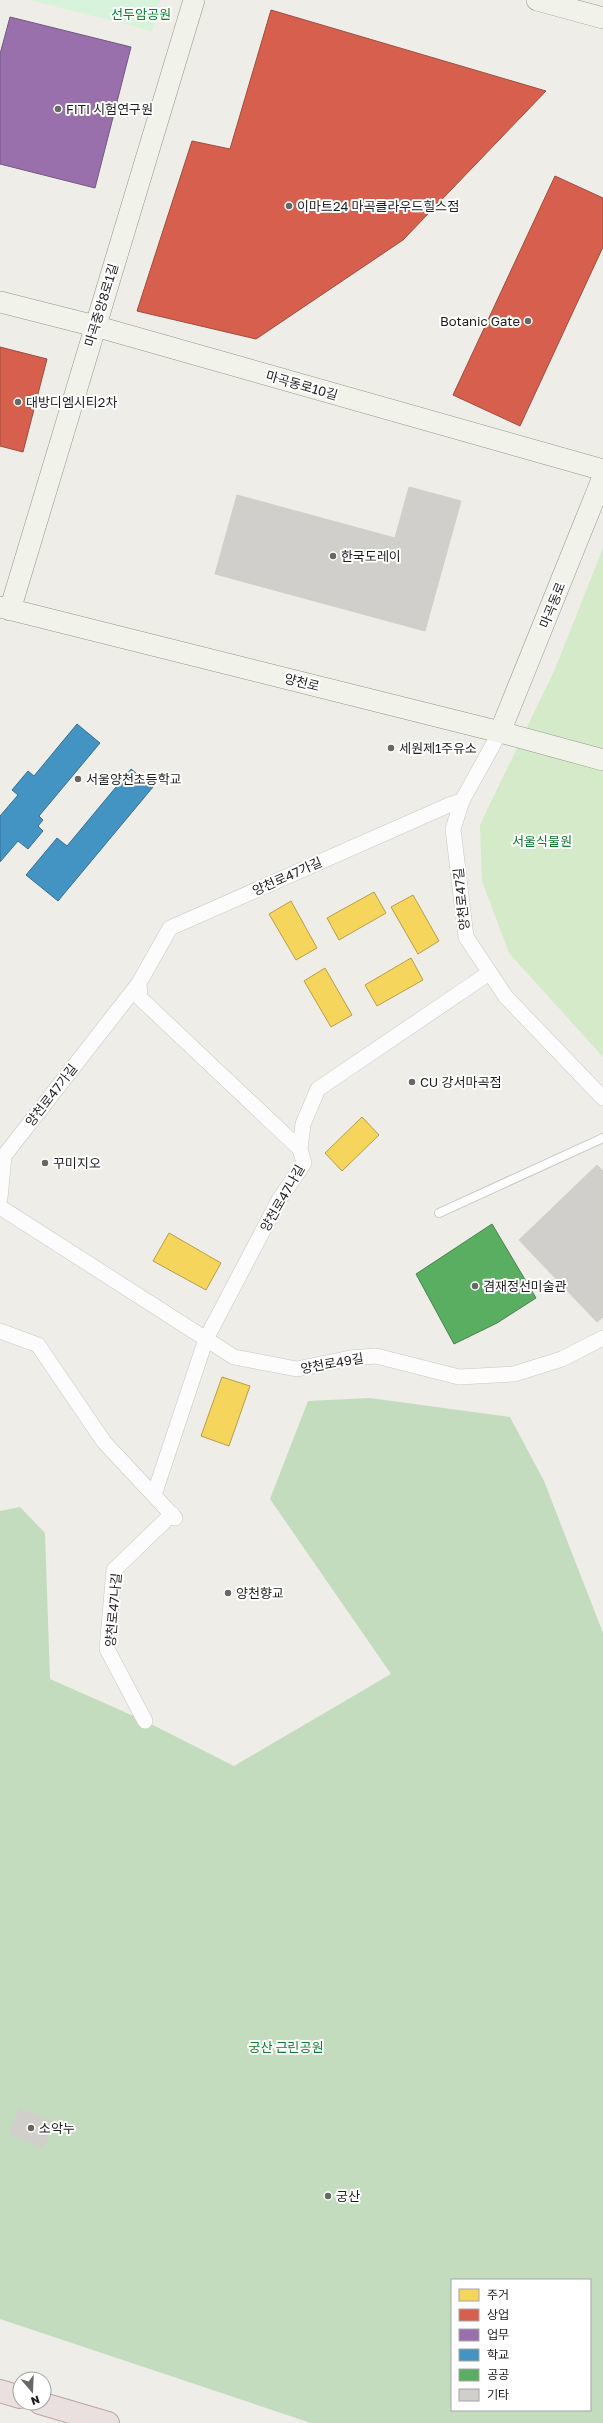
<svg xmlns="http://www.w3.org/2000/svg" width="603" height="2423" font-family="'Golos Text','Noto Sans KR',sans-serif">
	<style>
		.grass { fill: #d4eac8 }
		.forest { fill: #c3dcbe; fill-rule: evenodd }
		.park { fill: #d7f3dc }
		.homes { fill: #f6d55c; stroke: #b69e4a }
		.shops { fill: #d6604d; stroke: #9f4c3f }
		.offices { fill: #9970ab; stroke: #745881 }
		.schools { fill: #4393c3; stroke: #387092 }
		.public { fill: #5aae61; stroke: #48834d }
		.building { fill: #d0cfcb; stroke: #d1cfc9 }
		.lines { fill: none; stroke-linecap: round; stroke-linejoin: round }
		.lane-casing { stroke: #c6c6c4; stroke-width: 10 }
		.street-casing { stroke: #c6c6c4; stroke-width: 16 }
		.secondary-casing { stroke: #919780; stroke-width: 22 }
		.highway-casing { stroke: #c2a1a3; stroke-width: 24 }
		.lane { stroke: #fcfcfc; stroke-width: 8 }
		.street { stroke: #fcfcfc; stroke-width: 15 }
		.secondary { stroke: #f1f3eb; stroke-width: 21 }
		.highway { stroke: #eae0e0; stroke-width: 22 }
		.poi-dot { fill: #676765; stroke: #fff; stroke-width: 1.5 }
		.labels { text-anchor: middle; stroke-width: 4; stroke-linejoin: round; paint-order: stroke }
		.park-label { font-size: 13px; fill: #0f7b2e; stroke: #fff }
		.poi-label { font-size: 13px; fill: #1f1f1f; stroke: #fff; text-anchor: start }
		.street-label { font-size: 13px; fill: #1f1f1f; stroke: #fff }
	</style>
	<rect width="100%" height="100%" fill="#eeede8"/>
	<path class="grass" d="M 603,548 L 603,1057 L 509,953 L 482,881 L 480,825 L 555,669 Z"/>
	<path class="forest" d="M 370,1398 L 510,1417 L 544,1481 L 603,1633 L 603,2423 L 311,2423 L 0,2319 L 0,1511 L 20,1507 L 45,1533 L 50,1679 L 145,1721 L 234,1766 L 391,1674 L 270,1499 L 308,1401 ZM 452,2280 L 590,2280 L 590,2410 L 452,2410 Z"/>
	<path class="park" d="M 30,0 L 160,0 L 152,31 Z"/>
	<path class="homes" d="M 374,892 L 386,913 L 339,940 L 327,918 Z
		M 413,895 L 439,941 L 418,954 L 391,907 Z
		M 291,901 L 317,948 L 296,960 L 269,914 Z
		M 411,958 L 423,980 L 377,1006 L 365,985 Z
		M 325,968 L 352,1015 L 331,1027 L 304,981 Z
		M 362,1117 L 379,1135 L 342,1171 L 325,1153 Z
		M 169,1233 L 221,1263 L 206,1290 L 153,1261 Z
		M 222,1377 L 250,1386 L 229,1446 L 201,1436 Z"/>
	<path class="shops" d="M 271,10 L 546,91 L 403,240 L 256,339 L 137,311 L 192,141 L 230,149 Z
		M 555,176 L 603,198 L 603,247 L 520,426 L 453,395 Z
		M 0,347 L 47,359 L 23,452 L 0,446 Z"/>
	<path class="offices" d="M 10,17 L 131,47 L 95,188 L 0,164 L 0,54 Z"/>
	<path class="schools" d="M 77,724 L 100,743 L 39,816 L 43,820 L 38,826 L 43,831 L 28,849 L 18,841 L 0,862 L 0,816 L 18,795 L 12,790 L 28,771 L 34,776 Z
		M 131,769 L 153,787 L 58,901 L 26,875 L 57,838 L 67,846 Z"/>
	<path class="public" d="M 492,1224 L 536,1298 L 497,1323 L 454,1344 L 416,1274 Z"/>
	<path class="building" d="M 409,487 L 461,501 L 425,631 L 215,574 L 237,495 L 395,538 Z
		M 597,1165 L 603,1171 L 603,1317 L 597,1322 L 519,1240 Z
		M 19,2109 L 54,2122 L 44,2148 L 9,2134 Z"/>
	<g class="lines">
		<g class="lane-casing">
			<path id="lane" d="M 439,1213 L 603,1138"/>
		</g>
		<g class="street-casing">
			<path id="street" d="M 500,732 L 462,801 L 453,829 L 466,937 L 506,997 L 603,1098
				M 139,983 L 140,998 L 300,1149
				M 0,1198 L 4,1156 L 139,983 L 170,928 L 449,805 L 462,801
				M 0,1207 L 234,1357 L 297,1369 L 350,1358 L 376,1356 L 459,1377 L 514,1374 L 562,1359 L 603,1338
				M 0,1331 L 38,1345 L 104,1442 L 175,1518
				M 154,1495 L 206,1339 L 279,1200 L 304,1163 L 300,1149 L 303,1124 L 318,1089 L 489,973
				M 145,1721 L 107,1649 L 114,1570 L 172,1514"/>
		</g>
		<g class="secondary-casing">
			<path id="secondary" d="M 537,0 L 603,18
				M 0,302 L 95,326 L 603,470
				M 0,607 L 500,732 L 603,760
				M 10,610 L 194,0
				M 500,732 L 603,477"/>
		</g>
		<g class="highway-casing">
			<path id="highway" d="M 0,2391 L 20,2397
				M 40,2403 L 108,2423"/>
		</g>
		<use href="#lane" class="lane"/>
		<use href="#street" class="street"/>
		<use href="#secondary" class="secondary"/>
		<use href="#highway" class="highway"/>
	</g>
	<g class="poi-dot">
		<circle cx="58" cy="109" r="4"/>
		<circle cx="289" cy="206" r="4"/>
		<circle cx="528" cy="321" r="4"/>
		<circle cx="18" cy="402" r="4"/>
		<circle cx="333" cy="556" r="4"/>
		<circle cx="391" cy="748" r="4"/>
		<circle cx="78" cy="779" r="4"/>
		<circle cx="412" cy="1082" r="4"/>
		<circle cx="45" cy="1163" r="4"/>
		<circle cx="475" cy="1286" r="4"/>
		<circle cx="228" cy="1593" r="4"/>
		<circle cx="31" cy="2128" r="4"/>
		<circle cx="328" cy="2196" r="4"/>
	</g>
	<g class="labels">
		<g class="park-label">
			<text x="141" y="19">선두암공원</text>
			<text x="542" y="846">서울식물원</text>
			<text x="286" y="2052">궁산 근린공원</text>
		</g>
		<g class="poi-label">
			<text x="66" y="114">FITI 시험연구원</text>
			<text x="297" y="211">이마트24 마곡클라우드힐스점</text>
			<text x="520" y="326" text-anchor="end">Botanic Gate</text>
			<text x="26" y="407">대방디엠시티2차</text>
			<text x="341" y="561">한국도레이</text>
			<text x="399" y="753">세원제1주유소</text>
			<text x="86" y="784">서울양천초등학교</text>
			<text x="420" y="1087">CU 강서마곡점</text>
			<text x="53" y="1168">꾸미지오</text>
			<text x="483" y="1291">겸재정선미술관</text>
			<text x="236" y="1598">양천향교</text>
			<text x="39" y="2133">소악누</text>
			<text x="336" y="2201">궁산</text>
		</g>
		<g class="street-label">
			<text transform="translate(101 305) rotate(-73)" y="5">마곡중앙8로1길</text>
			<text transform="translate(302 385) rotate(16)" y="5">마곡동로10길</text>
			<text transform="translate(552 605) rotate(-68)" y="5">마곡동로</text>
			<text transform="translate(302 682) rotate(14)" y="5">양천로</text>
			<text transform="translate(287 876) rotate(-24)" y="5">양천로47가길</text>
			<text transform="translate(461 899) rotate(-96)" y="5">양천로47길</text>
			<text transform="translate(51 1095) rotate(-52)" y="5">양천로47가길</text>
			<text transform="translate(282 1198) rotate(-60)" y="5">양천로47나길</text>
			<text transform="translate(332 1363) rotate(-10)" y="5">양천로49길</text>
			<text transform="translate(113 1610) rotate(-85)" y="5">양천로47나길</text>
		</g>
	</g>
	<rect x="451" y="2279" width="140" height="132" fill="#ffffff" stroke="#a5a5a5"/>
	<rect x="459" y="2289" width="20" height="12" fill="#f6d55c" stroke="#a5a5a5"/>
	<text x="487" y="2299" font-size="12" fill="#1f1f1f">주거</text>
	<rect x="459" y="2309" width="20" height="12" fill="#d6604d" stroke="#a5a5a5"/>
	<text x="487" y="2319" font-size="12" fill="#1f1f1f">상업</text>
	<rect x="459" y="2329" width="20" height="12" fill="#9970ab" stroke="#a5a5a5"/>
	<text x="487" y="2339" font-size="12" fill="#1f1f1f">업무</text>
	<rect x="459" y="2349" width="20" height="12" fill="#4393c3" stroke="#a5a5a5"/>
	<text x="487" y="2359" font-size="12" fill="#1f1f1f">학교</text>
	<rect x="459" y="2369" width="20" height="12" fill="#5aae61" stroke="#a5a5a5"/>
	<text x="487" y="2379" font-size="12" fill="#1f1f1f">공공</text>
	<rect x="459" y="2389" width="20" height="12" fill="#d0cfcb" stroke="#a5a5a5"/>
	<text x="487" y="2399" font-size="12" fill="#1f1f1f">기타</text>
	<g transform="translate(32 2391) rotate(161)"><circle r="19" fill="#ffffff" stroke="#a5a5a5"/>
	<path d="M0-3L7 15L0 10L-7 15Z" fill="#676765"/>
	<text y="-6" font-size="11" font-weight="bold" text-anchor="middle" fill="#1f1f1f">N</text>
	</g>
</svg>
